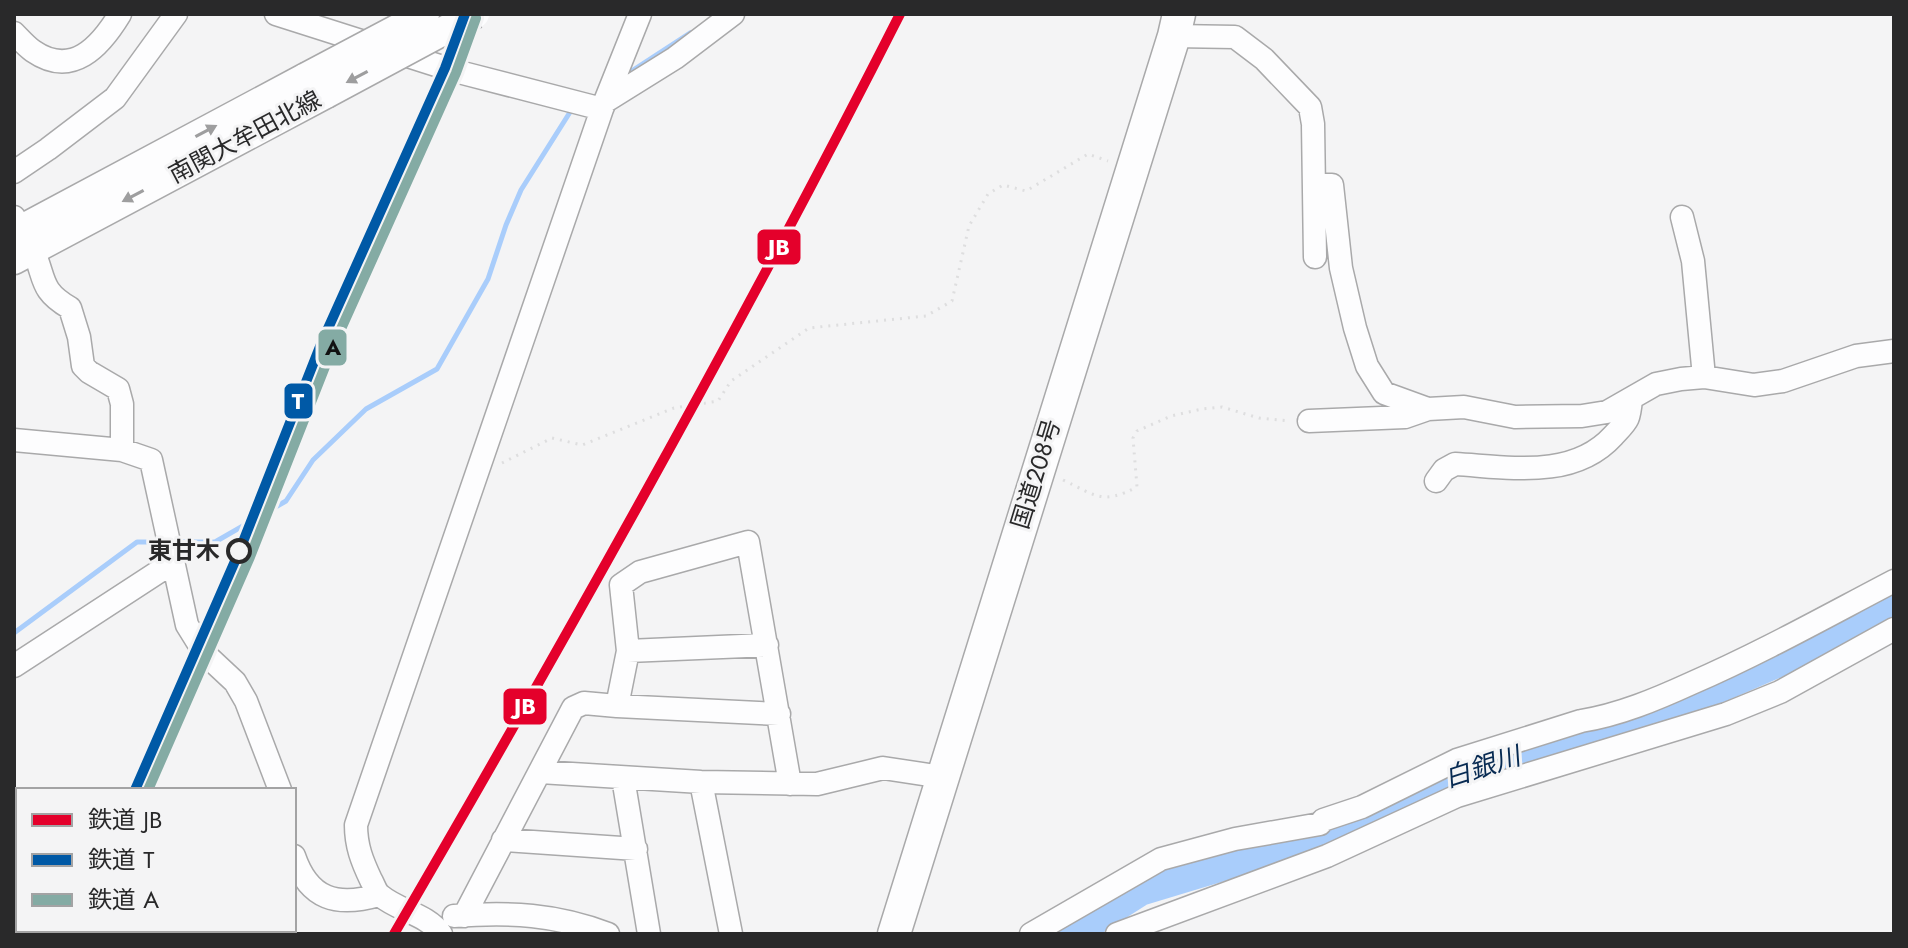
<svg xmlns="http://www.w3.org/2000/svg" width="1908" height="948" font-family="Jost,'Noto Sans JP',sans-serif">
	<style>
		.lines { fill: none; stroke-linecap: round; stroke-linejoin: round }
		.stream { stroke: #a9cdfb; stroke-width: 5 }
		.river { stroke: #a9cdfb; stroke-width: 32 }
		.minor-casing { stroke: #a9a9aa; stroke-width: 25 }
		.major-casing { stroke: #a9a9aa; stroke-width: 31 }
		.highway-casing { stroke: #a9a9aa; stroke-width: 35 }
		.path { stroke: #dededf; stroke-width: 3; stroke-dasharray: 2 6; stroke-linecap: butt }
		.minor { stroke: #fdfdfe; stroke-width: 22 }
		.major { stroke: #fdfdfe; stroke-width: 28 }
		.highway { stroke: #fdfdfe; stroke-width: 32 }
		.major-bridge-casing { stroke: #a9a9aa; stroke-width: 31; stroke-linecap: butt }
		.major-bridge { stroke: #fdfdfe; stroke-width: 28 }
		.rail-1-casing { stroke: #f4f4f5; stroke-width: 16 }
		.rail-2-casing { stroke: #f4f4f5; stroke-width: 16 }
		.rail-3-casing { stroke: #f4f4f5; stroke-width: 16 }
		.rail-1 { stroke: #e4002b; stroke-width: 10 }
		.rail-2 { stroke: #0059a6; stroke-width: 10 }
		.rail-3 { stroke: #84aba4; stroke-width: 10 }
		.oneway { fill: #9e9e9f }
		.stop-dot { fill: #f4f4f5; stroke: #29292a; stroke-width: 4 }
		.labels { text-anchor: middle; stroke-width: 6; stroke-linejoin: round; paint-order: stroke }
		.street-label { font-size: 24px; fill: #29292a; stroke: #f4f4f5 }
		.stop-label { font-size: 24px; font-weight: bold; fill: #29292a; stroke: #f4f4f5; text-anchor: end }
		.water-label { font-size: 26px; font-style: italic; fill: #072a52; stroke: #f4f4f5 }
		.line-badge { stroke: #f4f4f5; stroke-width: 3 }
		.badge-label { font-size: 22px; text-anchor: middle; font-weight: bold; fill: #fff }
		.pale-badge-label { font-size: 22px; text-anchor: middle; font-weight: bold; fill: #111 }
	</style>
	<rect width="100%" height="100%" fill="#f4f4f5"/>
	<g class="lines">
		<path class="stream" d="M 624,76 L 690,33
			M 174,542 L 215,542 L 286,501 L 313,460 L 366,409 L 437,369 L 488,279 L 506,225 L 521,190 L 572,109
			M 14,633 L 137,542 L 164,542"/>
		<path class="river" d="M 1071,934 L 1140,890 L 1358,824 L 1428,784 L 1472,768 L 1567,742 L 1686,701 L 1790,656 L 1894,600"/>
		<g class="minor-casing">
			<path id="minor" d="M 276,14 L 455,71 L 602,109
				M 14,33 C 20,39 26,46 33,51 C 72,78 100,47 120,14
				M 1174,36 L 1235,37 L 1264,59 L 1310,107 L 1313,124 L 1315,257
				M 606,101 L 675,58 L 733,14
				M 14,172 L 48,149 L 115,98 L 176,14
				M 1314,185 L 1332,185 L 1341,268 L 1355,328 L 1367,366 L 1384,393 L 1428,409
				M 14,217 C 20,228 28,239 33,250 C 46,279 39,290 70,308 L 79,337 L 83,366 L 89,372 L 118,389 L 122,404 L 122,450
				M 1682,217 L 1693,261 L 1704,377
				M 1309,421 L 1405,417 L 1428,409 L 1464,407 L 1515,417 L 1582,416 L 1607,412 L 1656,384 L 1681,379 L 1704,377 L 1754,385 L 1783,381 L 1856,356 L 1894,351
				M 14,440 L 122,450 L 151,460 L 187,625 L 205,654 L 235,682 L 246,701 L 280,790
				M 1436,481 L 1444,470 L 1455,464 C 1508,467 1573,480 1613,436 C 1628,420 1629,421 1631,399
				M 628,651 L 767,645
				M 14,666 L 172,563
				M 617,706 L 628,651 L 621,585 L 640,572 L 748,542 L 790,784
				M 540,772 L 701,782 L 817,784 L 883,768 L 942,777
				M 623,778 L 649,934
				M 701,782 L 731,934
				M 503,840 L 636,849
				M 294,856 C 309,900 337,907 379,895
				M 454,916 C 510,912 555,914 608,934
				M 464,916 L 573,708 L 584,703 L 617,706 L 779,714
				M 441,934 C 427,914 399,911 381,896 C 376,893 374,885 371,880 C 362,861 356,846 356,825 L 602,109 L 640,14
				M 1031,934 L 1161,859 L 1235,839 L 1320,824 L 1323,820 L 1362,807 L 1457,760 L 1581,721 C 1619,715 1657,699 1692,683 C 1761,653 1827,616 1894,581
				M 1117,934 L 1327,856 L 1457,796 L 1726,714 L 1780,692 L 1894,629"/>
		</g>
		<g class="major-casing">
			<path id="major" d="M 14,233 L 306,77
				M 14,260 L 326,94"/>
		</g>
		<g class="highway-casing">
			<path id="highway" d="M 894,934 L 1174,36 L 1179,14"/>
		</g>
		<path class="path" d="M 502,463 L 552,438 L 582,445 L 674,408 L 718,401 L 731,381 L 809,328 L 926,316 L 952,301 L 969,226 L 988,194 L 1003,185 L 1026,191 L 1088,154 L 1108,161
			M 1063,480 C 1097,496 1102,505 1137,487 L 1133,438 L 1137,431 L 1171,416 L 1202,409 L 1222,407 L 1259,418 L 1290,421
			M 14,845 L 18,846"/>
		<use href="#minor" class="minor"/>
		<use href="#major" class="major"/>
		<use href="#highway" class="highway"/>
		<g class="major-bridge-casing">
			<path id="major-bridge" d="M 306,77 L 425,14
				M 326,94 L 475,14"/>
		</g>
		<use href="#major-bridge" class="major-bridge"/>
		<g class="rail-1-casing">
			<path id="rail-1" d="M 394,934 C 570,632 742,326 900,14"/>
		</g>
		<g class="rail-2-casing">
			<path id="rail-2" d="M 135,790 L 239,552 L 321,344 L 445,68 L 465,14"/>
		</g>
		<g class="rail-3-casing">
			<path id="rail-3" d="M 148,790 L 250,557 L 332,349 L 456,73 L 476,18"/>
		</g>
		<use href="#rail-1" class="rail-1"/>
		<use href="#rail-2" class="rail-2"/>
		<use href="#rail-3" class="rail-3"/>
	</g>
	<defs><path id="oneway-solid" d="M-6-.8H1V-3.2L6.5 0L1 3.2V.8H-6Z" transform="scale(2)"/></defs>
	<g class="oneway">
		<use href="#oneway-solid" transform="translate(357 77) rotate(152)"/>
		<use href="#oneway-solid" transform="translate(206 131) rotate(-28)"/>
		<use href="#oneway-solid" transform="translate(133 196) rotate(152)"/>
	</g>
	<circle class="stop-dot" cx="239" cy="551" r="11"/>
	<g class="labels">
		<g class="street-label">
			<text transform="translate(245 137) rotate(-28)" y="8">南関大牟田北線</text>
			<text transform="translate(1036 474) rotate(-73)" y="8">国道208号</text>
		</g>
		<g class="stop-label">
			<text x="220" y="559">東甘木</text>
		</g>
		<g class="water-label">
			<text transform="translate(1482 767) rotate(-18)" y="9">白銀川</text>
		</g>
	</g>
	<g class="line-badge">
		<rect x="756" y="228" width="46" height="38" rx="8" fill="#e4002b"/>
		<rect x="317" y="328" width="31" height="39" rx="8" fill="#84aba4"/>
		<rect x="283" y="382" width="31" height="38" rx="8" fill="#0059a6"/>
		<rect x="502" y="687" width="46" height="39" rx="8" fill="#e4002b"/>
	</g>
	<g class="badge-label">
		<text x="779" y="255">JB</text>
		<text x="298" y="409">T</text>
		<text x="525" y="714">JB</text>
	</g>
	<g class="pale-badge-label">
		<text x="333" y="355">A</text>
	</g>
	<rect width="1908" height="948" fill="none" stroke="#29292a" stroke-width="32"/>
	<rect x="16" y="788" width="280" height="144" fill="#f4f4f5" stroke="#a3a3a4" stroke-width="2"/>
	<rect x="32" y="814" width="40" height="12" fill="#e4002b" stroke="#a3a3a4" stroke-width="2"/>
	<text x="88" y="828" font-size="24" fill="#29292a">鉄道 JB</text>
	<rect x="32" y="854" width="40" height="12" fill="#0059a6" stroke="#a3a3a4" stroke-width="2"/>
	<text x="88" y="868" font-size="24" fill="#29292a">鉄道 T</text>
	<rect x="32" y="894" width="40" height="12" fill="#84aba4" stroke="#a3a3a4" stroke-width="2"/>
	<text x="88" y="908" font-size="24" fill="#29292a">鉄道 A</text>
</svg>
